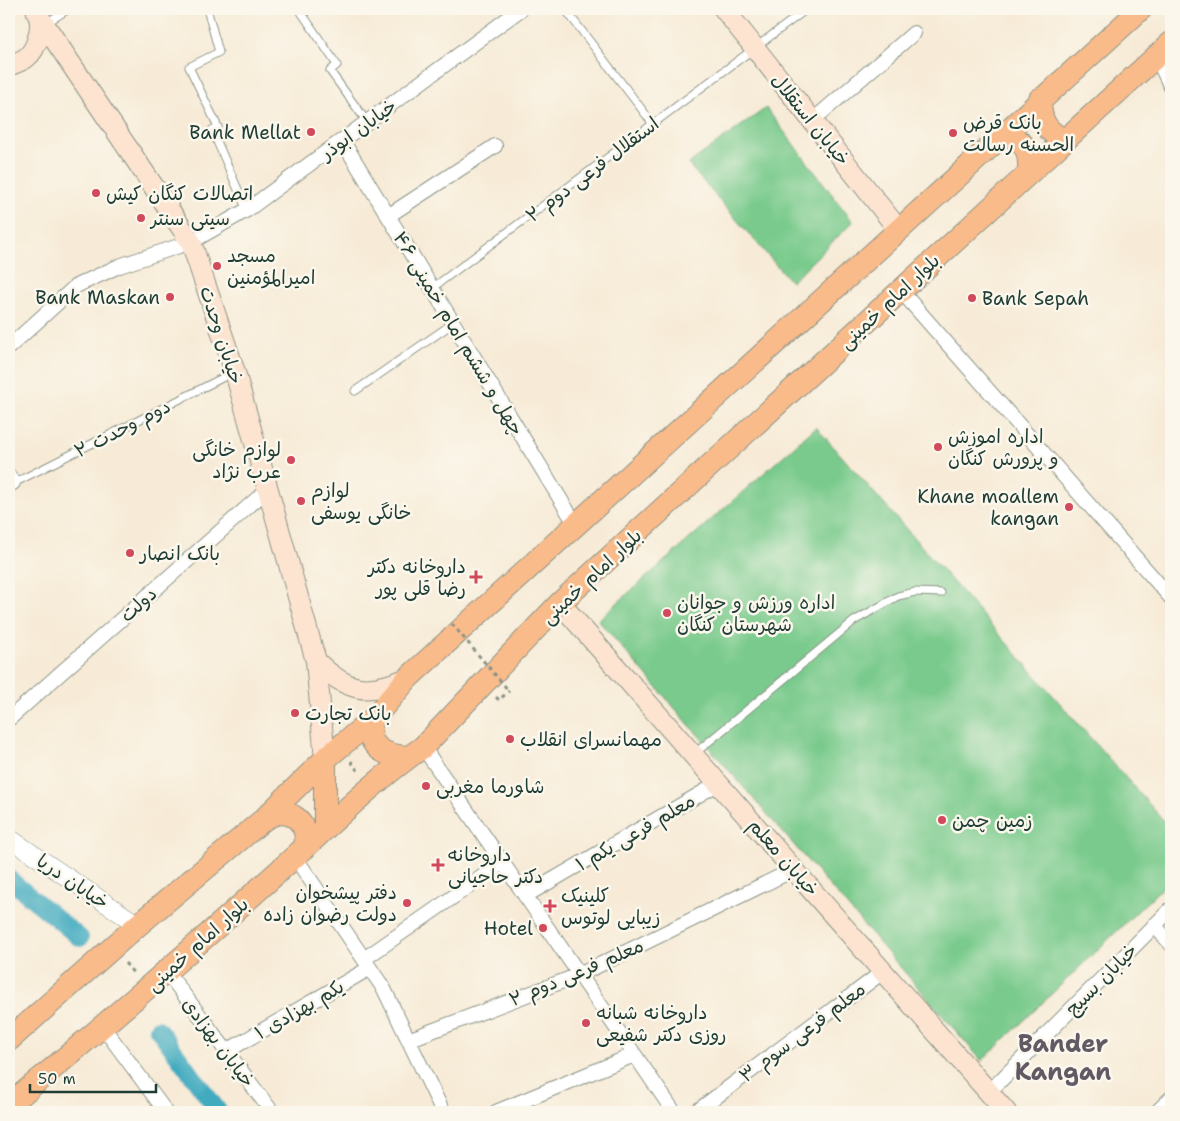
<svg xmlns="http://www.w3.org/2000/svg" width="1180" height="1121" font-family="'Shantell Sans','Playpen Sans Arabic',sans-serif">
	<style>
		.green { fill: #79ca8c; stroke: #4c8460 }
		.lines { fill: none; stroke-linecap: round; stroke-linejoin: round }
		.canal { stroke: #3faabf; stroke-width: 18 }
		.service-casing { stroke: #8b9486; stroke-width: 9 }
		.minor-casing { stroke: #8b9486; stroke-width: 16 }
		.tertiary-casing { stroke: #8b9486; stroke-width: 19 }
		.secondary-casing { stroke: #8b9486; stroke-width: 22 }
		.primary-casing { stroke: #8b9486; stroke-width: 24 }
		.path { stroke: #8b9486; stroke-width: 3; stroke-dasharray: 4 4; stroke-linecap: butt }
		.service { stroke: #fff; stroke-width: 7 }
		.minor { stroke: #fff; stroke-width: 14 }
		.tertiary { stroke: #fff; stroke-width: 18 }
		.secondary { stroke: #fde4d1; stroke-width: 20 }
		.primary { stroke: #fabb8b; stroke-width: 22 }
		.path-bridge { stroke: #8b9486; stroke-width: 3; stroke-dasharray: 4 4; stroke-linecap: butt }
		.poi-dot { fill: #d1495b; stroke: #fbf7ec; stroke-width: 2 }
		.labels { text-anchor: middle; stroke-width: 5; stroke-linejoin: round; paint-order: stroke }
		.street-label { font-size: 19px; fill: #1f3d34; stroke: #fbf7ec }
		.poi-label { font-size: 19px; fill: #1f3d34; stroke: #fbf7ec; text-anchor: start }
		.district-label { font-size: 24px; font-weight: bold; fill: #615a65; stroke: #fbf7ec }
	</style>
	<rect width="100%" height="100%" fill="#fbf7ec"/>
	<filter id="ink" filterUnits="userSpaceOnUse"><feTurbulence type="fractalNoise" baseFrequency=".02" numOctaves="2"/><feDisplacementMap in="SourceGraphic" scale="10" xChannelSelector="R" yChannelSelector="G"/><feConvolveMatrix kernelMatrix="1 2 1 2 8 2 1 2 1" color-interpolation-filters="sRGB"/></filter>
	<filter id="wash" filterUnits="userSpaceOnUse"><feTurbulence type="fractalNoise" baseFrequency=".0096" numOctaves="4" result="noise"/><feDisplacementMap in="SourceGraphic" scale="20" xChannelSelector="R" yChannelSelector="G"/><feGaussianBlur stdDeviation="1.12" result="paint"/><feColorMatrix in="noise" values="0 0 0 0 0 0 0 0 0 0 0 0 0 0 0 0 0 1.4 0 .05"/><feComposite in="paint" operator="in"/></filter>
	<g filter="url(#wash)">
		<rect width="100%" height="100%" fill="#f7ebd7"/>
		<path class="green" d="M 766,108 L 853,222 L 791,282 L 688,164 Z
			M 816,427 L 1171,829 L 1171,879 L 982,1061 L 598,620 Z"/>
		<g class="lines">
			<path class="canal" d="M 9,879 L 80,938
				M 158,1029 L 219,1112"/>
		</g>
	</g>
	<g filter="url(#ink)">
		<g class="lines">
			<g class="service-casing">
				<path id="service" d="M 207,9 L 219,52 L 189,67 L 218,127 L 212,130 L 247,210
					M 299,9 L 337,65 L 330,71 L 367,122
					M 565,9 L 653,124
					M 46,23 L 69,9
					M 431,289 L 807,9
					M 355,391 L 452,324
					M 12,484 L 234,372
					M 694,754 L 854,621 L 898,596 L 915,592 L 941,593"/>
			</g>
			<g class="minor-casing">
				<path id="minor" d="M 1156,56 L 1171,87
					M 812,121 L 914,33
					M 342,140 L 576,525
					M 388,216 L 495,146
					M 901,291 L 1171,598
					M 9,347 L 76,286 L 119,266 L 191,242 L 247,210 L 521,9
					M 9,476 L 13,483
					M 9,719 L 268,489
					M 423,747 L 674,1112
					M 295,857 L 384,989 L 443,1112
					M 525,896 L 719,783
					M 1154,925 L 1171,944
					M 364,959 L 502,863
					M 167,972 L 272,1112
					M 103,1027 L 166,1112
					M 408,1040 L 579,975 L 795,869
					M 227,1051 L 370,968
					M 989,1092 L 1171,909
					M 496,1112 L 634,1055
					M 696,1112 L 884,971
					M 1157,1112 L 1171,1098"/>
			</g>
			<g class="tertiary-casing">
				<path id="tertiary" d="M 9,838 L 138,925"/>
			</g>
			<g class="secondary-casing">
				<path id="secondary" d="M 724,9 L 898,229
					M 40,18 L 191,242 L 235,372 L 316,661 L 325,759
					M 9,66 C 14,63 23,61 27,57 C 37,49 44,24 37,13
					M 560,603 L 1006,1112
					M 316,661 C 348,693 367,695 408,678"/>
			</g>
			<g class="primary-casing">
				<path id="primary" d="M 1040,99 C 1040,120 1045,131 1065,140
					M 1003,133 C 1026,143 1030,148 1029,173
					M 372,720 C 365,747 384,756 408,757
					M 325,759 L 325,829
					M 263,820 C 287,804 310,819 305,848
					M 9,1040 L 138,925 L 263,820 L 325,759 L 372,720 L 408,678 L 1141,9
					M 9,1105 C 97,1032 184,957 269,880 C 319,836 368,785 423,747 L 560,603 L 1171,43"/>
			</g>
			<path class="path" d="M 496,697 L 499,700 L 509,691
				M 351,761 L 359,773
				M 125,963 L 135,975"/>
			<use href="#service" class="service"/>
			<use href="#minor" class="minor"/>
			<use href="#tertiary" class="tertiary"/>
			<use href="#secondary" class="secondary"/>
			<use href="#primary" class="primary"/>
			<path class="path-bridge" d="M 452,624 L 509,691"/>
		</g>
	</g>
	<g class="poi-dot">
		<circle cx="311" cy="132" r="5"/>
		<circle cx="953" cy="133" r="5"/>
		<circle cx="96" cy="193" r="5"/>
		<circle cx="141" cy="218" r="5"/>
		<circle cx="217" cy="266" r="5"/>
		<circle cx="170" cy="297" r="5"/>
		<circle cx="972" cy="298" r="5"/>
		<circle cx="938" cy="447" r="5"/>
		<circle cx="291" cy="460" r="5"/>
		<circle cx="301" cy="501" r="5"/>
		<circle cx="1069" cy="507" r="5"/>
		<circle cx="130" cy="553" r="5"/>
		<path d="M473.5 569.5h5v5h5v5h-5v5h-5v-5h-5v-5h5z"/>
		<circle cx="667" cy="613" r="5"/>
		<circle cx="295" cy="713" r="5"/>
		<circle cx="510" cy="739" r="5"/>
		<circle cx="426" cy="786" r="5"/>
		<circle cx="942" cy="820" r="5"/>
		<path d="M435.5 857.5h5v5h5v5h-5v5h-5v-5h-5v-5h5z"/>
		<circle cx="407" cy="903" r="5"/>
		<path d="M547.5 898.5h5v5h5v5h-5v5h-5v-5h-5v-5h5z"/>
		<circle cx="543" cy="928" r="5"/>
		<circle cx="586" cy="1023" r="5"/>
	</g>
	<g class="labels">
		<g class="street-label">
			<text transform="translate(811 119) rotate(51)" y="7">خیابان استقلال</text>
			<text transform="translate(358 129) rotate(-36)" y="7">خیابان ابوذر</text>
			<text transform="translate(592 169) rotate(-37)" y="7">استقلال فرعی دوم ۲</text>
			<text transform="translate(889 301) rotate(-43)" y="7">بلوار امام خمینی</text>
			<text transform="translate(459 333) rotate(59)" y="7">چهل و ششم امام خمینی ۴۶</text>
			<text transform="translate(222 335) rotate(72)" y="7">خیابان وحدت</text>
			<text transform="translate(122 428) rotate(-27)" y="7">دوم وحدت ۲</text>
			<text transform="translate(591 576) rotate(-43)" y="7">بلوار امام خمینی</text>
			<text transform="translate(138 604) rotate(-42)" y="7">دولت</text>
			<text transform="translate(635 832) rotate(-30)" y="7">معلم فرعی یکم ۱</text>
			<text transform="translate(784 857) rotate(49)" y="7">خیابان معلم</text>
			<text transform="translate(73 881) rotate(34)" y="7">خیابان دریا</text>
			<text transform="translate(197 944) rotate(-42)" y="7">بلوار امام خمینی</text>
			<text transform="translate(576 972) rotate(-23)" y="7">معلم فرعی دوم ۲</text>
			<text transform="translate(1101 979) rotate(-45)" y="7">خیابان بسیج</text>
			<text transform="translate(299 1009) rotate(-30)" y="7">یکم بهزادی ۱</text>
			<text transform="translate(802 1032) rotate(-37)" y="7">معلم فرعی سوم ۳</text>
			<text transform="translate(219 1042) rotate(53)" y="7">خیابان بهزادی</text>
		</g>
		<g class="poi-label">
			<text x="963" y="129">بانک قرض<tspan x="963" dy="22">الحسنه رسالت</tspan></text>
			<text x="301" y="139" text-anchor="end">Bank Mellat</text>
			<text x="106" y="200">اتصالات کنگان کیش</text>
			<text x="151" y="225">سیتی سنتر</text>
			<text x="227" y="262">مسجد<tspan x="227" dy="22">امیرالمؤمنین</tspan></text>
			<text x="160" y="304" text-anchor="end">Bank Maskan</text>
			<text x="982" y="305">Bank Sepah</text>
			<text x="948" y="443">اداره اموزش<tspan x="948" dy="22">و پرورش کنگان</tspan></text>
			<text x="281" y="456" text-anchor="end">لوازم خانگی<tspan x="281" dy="22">عرب نژاد</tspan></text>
			<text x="311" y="497">لوازم<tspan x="311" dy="22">خانگی یوسفی</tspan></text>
			<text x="1059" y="503" text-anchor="end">Khane moallem<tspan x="1059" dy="22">kangan</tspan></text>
			<text x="140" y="560">بانک انصار</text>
			<text x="466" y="573" text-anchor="end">داروخانه دکتر<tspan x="466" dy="22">رضا قلی پور</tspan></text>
			<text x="677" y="609">اداره ورزش و جوانان<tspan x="677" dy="22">شهرستان کنگان</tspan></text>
			<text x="305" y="720">بانک تجارت</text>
			<text x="520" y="746">مهمانسرای انقلاب</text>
			<text x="436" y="793">شاورما مغربی</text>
			<text x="952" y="827">زمین چمن</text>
			<text x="448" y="861">داروخانه<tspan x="448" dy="22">دکتر حاجیانی</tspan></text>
			<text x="397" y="899" text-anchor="end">دفتر پیشخوان<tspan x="397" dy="22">دولت رضوان زاده</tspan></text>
			<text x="561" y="902">کلینیک<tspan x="561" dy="22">زیبایی لوتوس</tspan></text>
			<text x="533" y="935" text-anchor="end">Hotel</text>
			<text x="596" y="1019">داروخانه شبانه<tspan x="596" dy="22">روزی دکتر شفیعی</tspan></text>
		</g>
		<g class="district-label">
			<text x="1063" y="1052">Bander<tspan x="1063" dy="28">Kangan</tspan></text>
		</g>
	</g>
	<rect width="1180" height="1121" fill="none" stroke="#fbf7ec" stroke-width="30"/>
	<path d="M30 1084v8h126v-8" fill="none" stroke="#1f3d34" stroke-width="2.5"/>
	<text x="38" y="1084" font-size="15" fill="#1f3d34" stroke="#fbf7ec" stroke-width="4" paint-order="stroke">50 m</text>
</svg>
